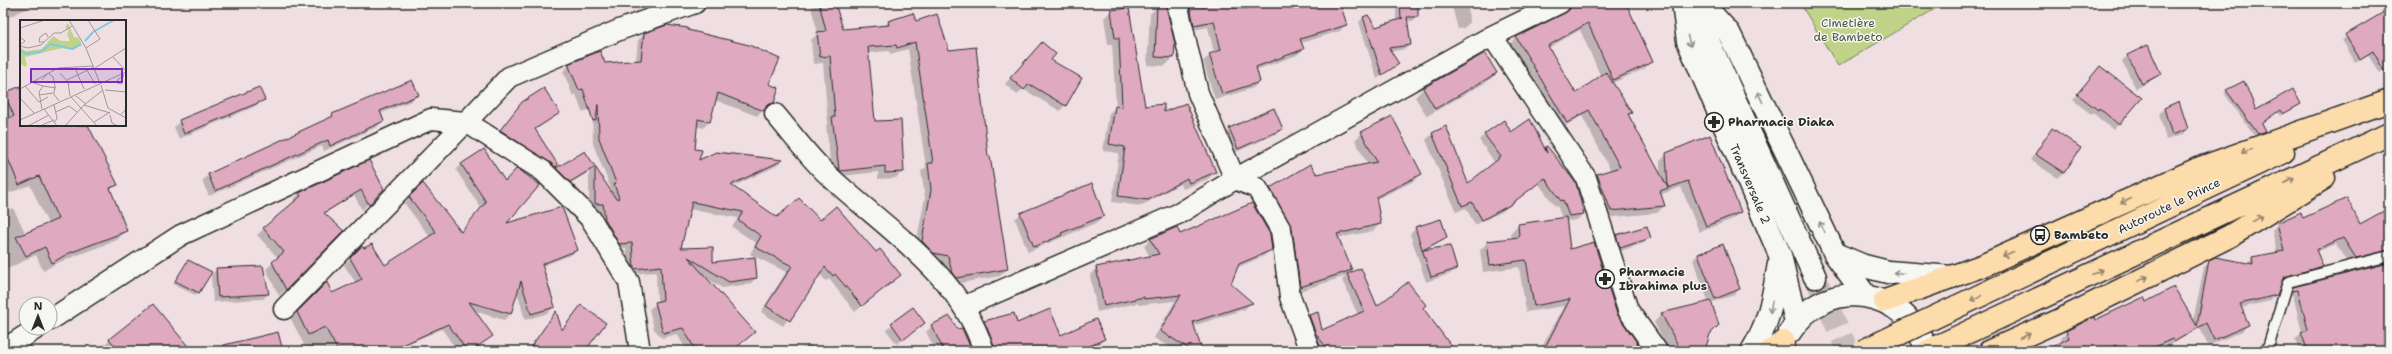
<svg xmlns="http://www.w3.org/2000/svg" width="2392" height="354" font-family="'Shantell Sans',sans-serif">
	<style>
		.green { fill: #c1d388; stroke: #767f5a }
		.shadow { fill: #0003; fill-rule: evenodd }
		.building { fill: #dfa9bf; stroke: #2b2b2b }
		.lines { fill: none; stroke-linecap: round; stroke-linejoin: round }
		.secondary-tunnel { stroke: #c8bbbe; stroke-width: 22; stroke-dasharray: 22 11; stroke-linecap: butt }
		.lane-casing { stroke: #2b2b2b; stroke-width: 13 }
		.street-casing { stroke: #2b2b2b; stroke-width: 23 }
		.secondary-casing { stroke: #2b2b2b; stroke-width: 25 }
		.primary-casing { stroke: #2b2b2b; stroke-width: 25 }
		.lane { stroke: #f6f6f2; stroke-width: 10 }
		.street { stroke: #f6f6f2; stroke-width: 20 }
		.secondary { stroke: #f6f6f2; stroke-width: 22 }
		.primary { stroke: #fddcac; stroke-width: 22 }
		.primary-bridge-casing { stroke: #2b2b2b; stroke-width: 25; stroke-linecap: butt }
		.primary-bridge { stroke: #fddcac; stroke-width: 22 }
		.oneway { stroke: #90908e }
		.oneway2 { stroke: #94846c }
		.labels { text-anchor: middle; stroke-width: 3; stroke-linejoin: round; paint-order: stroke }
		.park-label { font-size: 12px; fill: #505542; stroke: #f6f6f2 }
		.poi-label { font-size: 12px; font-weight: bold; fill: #2b2b2b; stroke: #f6f6f2; text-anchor: start }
		.street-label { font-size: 12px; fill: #2b2b2b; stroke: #f6f6f2 }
		.inset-river { fill: none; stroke: #7fcadf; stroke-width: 2 }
		.inset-road { fill: none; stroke: #a19799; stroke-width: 1 }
		.view { fill: #7b2cbf; fill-opacity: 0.15; stroke: #7b2cbf; stroke-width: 2 }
		.inset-edge { fill: none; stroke: #2b2b2b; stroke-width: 2 }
	</style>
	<rect width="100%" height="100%" fill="#efdfe3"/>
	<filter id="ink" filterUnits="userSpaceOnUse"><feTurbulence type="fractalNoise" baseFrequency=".025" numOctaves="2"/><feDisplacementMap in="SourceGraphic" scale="8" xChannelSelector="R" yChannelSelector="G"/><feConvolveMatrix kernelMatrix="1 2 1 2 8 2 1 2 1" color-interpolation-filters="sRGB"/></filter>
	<g filter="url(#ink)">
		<path class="green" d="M 1800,3 L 1945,3 L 1838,66 Z"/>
		<path class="shadow" d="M 3,3 L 38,3 L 3,20 Z
			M 352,3 L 372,3 L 354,9 Z
			M 817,3 L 834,3 L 842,30 L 884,26 L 889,22 L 912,14 L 988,158 L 1007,269 L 1000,276 L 949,285 L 945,281 L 941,262 L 926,260 L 915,249 L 925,198 L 921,171 L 926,167 L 908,49 L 890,54 L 889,51 L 867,53 L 874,122 L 903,171 L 896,178 L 878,179 L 878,172 L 832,177 L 826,125 L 828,123 L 823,63 L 813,64 L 811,40 L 818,33 L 811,8 Z
			M 1197,3 L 1230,3 L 1231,9 L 1246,9 L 1263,3 L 1347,3 L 1340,6 L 1346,24 L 1340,31 L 1301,43 L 1303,49 L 1297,55 L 1256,70 L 1259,82 L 1253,88 L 1215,100 L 1203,61 L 1214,53 L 1208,27 L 1188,31 L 1184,14 L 1190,7 L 1198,8 Z
			M 1396,3 L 1417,3 L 1417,16 L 1413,21 L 1406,21 L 1410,45 L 1405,49 L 1390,52 L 1398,64 L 1377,79 L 1359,22 L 1363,18 L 1375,28 L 1396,21 Z
			M 1451,3 L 1468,3 L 1469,23 L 1464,28 L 1458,29 Z
			M 1577,3 L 1625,3 L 1652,61 L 1644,69 L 1612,83 L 1631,113 L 1628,116 L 1660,176 L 1660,161 L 1667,154 L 1740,212 L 1733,219 L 1699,232 L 1681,187 L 1660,195 L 1664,206 L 1657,213 L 1604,218 L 1590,183 L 1597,175 L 1611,171 L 1582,116 L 1560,129 L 1509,45 L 1516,38 L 1562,16 ZM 1580,30 L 1601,77 L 1576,95 L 1548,48 Z
			M 1158,6 L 1173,58 L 1165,66 L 1147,65 L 1150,14 Z
			M 1128,9 L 1144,107 L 1215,172 L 1208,179 L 1183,189 L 1180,184 L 1141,206 L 1112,202 L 1119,153 L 1103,151 L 1109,113 L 1116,107 L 1112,44 L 1108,44 L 1104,18 L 1111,11 Z
			M 2389,10 L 2389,67 L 2379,73 L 2368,55 L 2355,62 L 2342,40 Z
			M 687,30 L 767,84 L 773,102 L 757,116 L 715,100 L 709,122 L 703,128 L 696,126 L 694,150 L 697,162 L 781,161 L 776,166 L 732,187 L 777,219 L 820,222 L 876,254 L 899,275 L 855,312 L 829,279 L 826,281 L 819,273 L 783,326 L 761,312 L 786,272 L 750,254 L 756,243 L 732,227 L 738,218 L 689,209 L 679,249 L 756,278 L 750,284 L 722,288 L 705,277 L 754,333 L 733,351 L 687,351 L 677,334 L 662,338 L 654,329 L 649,309 L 657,303 L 656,272 L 629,274 L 626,248 L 613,249 L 599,226 L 598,210 L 589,210 L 589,172 L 564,187 L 551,175 L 584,153 L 609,191 L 611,189 L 593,144 L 592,109 L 582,112 L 576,94 L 573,96 L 563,71 L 569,65 L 636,61 L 638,40 L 645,34 Z
			M 1036,49 L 1049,60 L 1065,105 L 1060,111 L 1023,89 L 1017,95 L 1005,84 Z
			M 1484,55 L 1496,73 L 1488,81 L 1427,116 L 1415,97 L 1423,89 Z
			M 2128,55 L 2160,74 L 2154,79 L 2136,89 L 2122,61 Z
			M 2100,67 L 2119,124 L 2113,130 L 2093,113 L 2092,115 L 2073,100 Z
			M 2243,82 L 2256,111 L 2297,106 L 2280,116 L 2277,112 L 2261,123 L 2264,131 L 2255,136 L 2224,93 Z
			M 19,88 L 21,94 L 21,125 L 87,125 L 116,185 L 110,191 L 126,231 L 117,240 L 57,263 L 43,271 L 36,255 L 3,271 L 3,213 L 13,208 L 26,234 L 48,224 L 30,185 L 10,193 L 3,176 L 3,94 Z
			M 417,95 L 411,101 L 380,114 L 383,121 L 377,127 L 324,151 L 322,146 L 209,196 L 202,181 L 209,174 L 327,120 L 333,115 Z
			M 263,100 L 258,105 L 179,139 L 174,127 L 180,121 Z
			M 523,102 L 559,113 L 535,130 L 557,165 L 550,172 L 496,135 Z
			M 2164,109 L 2187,129 L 2182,135 L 2166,140 L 2159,114 Z
			M 1446,128 L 1468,184 L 1495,163 L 1479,140 L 1485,134 L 1511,133 L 1544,149 L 1547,147 L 1583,214 L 1577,220 L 1566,221 L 1569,250 L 1642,351 L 1540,351 L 1564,306 L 1526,312 L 1519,267 L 1483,272 L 1480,250 L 1488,242 L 1512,239 L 1511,232 L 1518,225 L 1562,219 L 1557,205 L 1555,206 L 1538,183 L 1503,211 L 1475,225 L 1466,208 L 1456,212 L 1426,140 L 1432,134 Z
			M 1230,129 L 1282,129 L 1276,134 L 1232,154 L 1224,135 Z
			M 2052,129 L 2063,172 L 2058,178 L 2030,160 Z
			M 1362,133 L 1421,174 L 1414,181 L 1375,200 L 1380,224 L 1373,231 L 1338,238 L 1351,270 L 1346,275 L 1360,269 L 1377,308 L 1422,308 L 1455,351 L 1319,351 L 1304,321 L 1309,315 L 1321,332 L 1358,315 L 1342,280 L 1346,276 L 1294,293 L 1264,196 L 1271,189 L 1317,175 L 1368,165 L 1355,140 Z
			M 369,162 L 383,189 L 362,210 L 354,195 L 324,214 L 343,231 L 279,296 L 266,269 L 278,258 L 257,235 L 294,202 L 293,200 L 299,194 Z
			M 461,164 L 503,225 L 577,249 L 571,255 L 542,266 L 554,307 L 548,313 L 525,320 L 517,291 L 510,314 L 504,320 L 474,311 L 491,336 L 472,351 L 457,351 L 442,329 L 391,351 L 307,351 L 291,319 L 326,283 L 331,294 L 356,283 L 344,265 L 350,259 L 371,245 L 384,266 L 430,237 L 404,203 L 423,184 L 460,233 L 481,208 L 456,170 Z
			M 2389,208 L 2389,263 L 2385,255 L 2349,263 L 2336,244 L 2316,252 L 2322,266 L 2316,272 L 2281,282 L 2276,294 L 2270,301 L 2240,308 L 2248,325 L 2242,331 L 2208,346 L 2200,328 L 2167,347 L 2166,344 L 2151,351 L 2066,351 L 2060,338 L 2067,332 L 2146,304 L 2193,321 L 2204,267 L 2210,261 L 2247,264 L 2253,258 L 2277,254 L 2272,230 L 2278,224 L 2303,220 L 2359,226 Z
			M 1021,214 L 1103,216 L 1098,222 L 1028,252 L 1015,219 Z
			M 1416,228 L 1446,237 L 1426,250 L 1456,269 L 1450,274 L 1426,282 L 1410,234 Z
			M 1180,235 L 1271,249 L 1264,256 L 1236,268 L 1230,285 L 1251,303 L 1245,309 L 1193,326 L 1200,351 L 1176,351 L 1154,338 L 1175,301 L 1138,305 L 1138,303 L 1097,312 L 1090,275 L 1096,268 L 1150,257 L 1144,246 L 1151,239 Z
			M 1617,236 L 1649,238 L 1644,243 L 1615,253 L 1611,242 Z
			M 1698,254 L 1739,289 L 1734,295 L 1710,303 L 1709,334 L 1700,351 L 1672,351 L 1672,345 L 1667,348 L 1654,322 L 1662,314 L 1709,303 L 1693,260 Z
			M 188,261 L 198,292 L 195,295 L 173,284 Z
			M 2389,264 L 2389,351 L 2299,351 L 2295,340 L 2302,333 L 2293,295 L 2287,296 L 2294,288 Z
			M 217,269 L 268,294 L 263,299 L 213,302 L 211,275 Z
			M 581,306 L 586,348 L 589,351 L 527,351 L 556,313 L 561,330 Z
			M 913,309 L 924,323 L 897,344 L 886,330 Z
			M 985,322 L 1016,325 L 1061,336 L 1104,339 L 1097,346 L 1086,351 L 986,351 L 978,329 Z
			M 932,326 L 957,330 L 970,351 L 936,351 L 926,332 Z
			M 110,339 L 191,351 L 110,351 L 104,345 Z
			M 812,345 L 813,351 L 788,351 Z
			M 220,347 L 223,351 L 207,351 L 211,349 Z"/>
		<path class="building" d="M 819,3 L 835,3 L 843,29 L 889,25 L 888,21 L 913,13 L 916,21 L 937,14 L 949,50 L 976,47 L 988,156 L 990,156 L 1008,269 L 956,278 L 952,273 L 948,256 L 933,253 L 922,241 L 931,190 L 928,163 L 933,163 L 915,42 L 897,48 L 896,45 L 868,47 L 875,121 L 901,120 L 904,172 L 885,173 L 885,166 L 841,171 L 839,169 L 832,117 L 835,117 L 830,56 L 820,57 L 817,32 L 826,31 Z
			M 1205,3 L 1231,3 L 1232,8 L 1246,8 L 1264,3 L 1340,3 L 1347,25 L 1300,39 L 1304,49 L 1256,67 L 1260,82 L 1222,94 L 1209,54 L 1221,50 L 1214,21 L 1194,25 L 1190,6 L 1205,7 Z
			M 1400,3 L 1418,3 L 1418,17 L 1407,17 L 1411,45 L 1389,48 L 1399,64 L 1382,75 L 1363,17 L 1368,15 L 1376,27 L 1403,18 L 1401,18 Z
			M 1571,3 L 1626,3 L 1653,62 L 1613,80 L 1588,23 L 1548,46 L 1576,93 L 1606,72 L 1632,113 L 1628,114 L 1668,188 L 1660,191 L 1665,206 L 1611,211 L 1597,174 L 1620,167 L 1589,110 L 1567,123 L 1516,37 L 1565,13 L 1570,9 Z
			M 1157,5 L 1166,6 L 1175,44 L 1174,58 L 1155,57 Z
			M 1129,8 L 1145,106 L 1164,104 L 1164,112 L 1186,103 L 1216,172 L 1189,183 L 1187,178 L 1148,200 L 1118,196 L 1125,147 L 1109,144 L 1115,106 L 1122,107 L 1119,38 L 1115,38 L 1111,10 Z
			M 2389,9 L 2389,80 L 2373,51 L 2360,59 L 2345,35 Z
			M 667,25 L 688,28 L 688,30 L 749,45 L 780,59 L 769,84 L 779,88 L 774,103 L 767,105 L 764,111 L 718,93 L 710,122 L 698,119 L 695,149 L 702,150 L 699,160 L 716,152 L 783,160 L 731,185 L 777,217 L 799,198 L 820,220 L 836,206 L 876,252 L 880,249 L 901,275 L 862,306 L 835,274 L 833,276 L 825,267 L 790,321 L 766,306 L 792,266 L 755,247 L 761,236 L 738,220 L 743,212 L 692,202 L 681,248 L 713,247 L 713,262 L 755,257 L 757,278 L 729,282 L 688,257 L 755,332 L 732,351 L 696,351 L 683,328 L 663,333 L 655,302 L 663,300 L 661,266 L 634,269 L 632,243 L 619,244 L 605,219 L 603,204 L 595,204 L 595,167 L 570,182 L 556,168 L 585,151 L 616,199 L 619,198 L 614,184 L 616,183 L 599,138 L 598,104 L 596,120 L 593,121 L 583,89 L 579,90 L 568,64 L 600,51 L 605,63 L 641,60 L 644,33 Z
			M 1042,42 L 1056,54 L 1051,60 L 1082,78 L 1066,106 L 1029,84 L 1024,90 L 1010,78 Z
			M 2148,45 L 2161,74 L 2142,84 L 2127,55 Z
			M 1485,53 L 1497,73 L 1435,109 L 1423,88 Z
			M 2100,66 L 2142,98 L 2119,125 L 2099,108 L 2098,110 L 2077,94 Z
			M 412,80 L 419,95 L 380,111 L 384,121 L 330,146 L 328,140 L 215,191 L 208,174 L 333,116 L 332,114 Z
			M 2244,81 L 2256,110 L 2293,89 L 2301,104 L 2283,114 L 2280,110 L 2262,123 L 2266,131 L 2258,134 L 2226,90 Z
			M 21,86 L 21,125 L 88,125 L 118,185 L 110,188 L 127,231 L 67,254 L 52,263 L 45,247 L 26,256 L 16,237 L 58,219 L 39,176 L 19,185 L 3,147 L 3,120 L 14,116 L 4,93 Z
			M 259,87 L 265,100 L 184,134 L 179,120 Z
			M 544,88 L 560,113 L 535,129 L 558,165 L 556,167 L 500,130 L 522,102 Z
			M 2179,101 L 2188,129 L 2172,135 L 2164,108 Z
			M 1274,108 L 1283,129 L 1238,149 L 1229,128 Z
			M 1392,116 L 1422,174 L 1376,197 L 1381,224 L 1337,234 L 1352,270 L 1300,287 L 1292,228 L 1270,188 L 1310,164 L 1317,174 L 1377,162 L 1361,132 Z
			M 1530,119 L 1547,153 L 1545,147 L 1547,146 L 1576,183 L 1584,214 L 1569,216 L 1563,200 L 1561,201 L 1545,178 L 1510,205 L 1482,220 L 1472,202 L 1462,206 L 1432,133 L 1446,126 L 1468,183 L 1501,157 L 1484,134 L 1504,120 L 1511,132 Z
			M 2052,128 L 2081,148 L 2064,173 L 2035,154 Z
			M 1710,135 L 1741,212 L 1706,226 L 1688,181 L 1668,188 L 1666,153 Z
			M 484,149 L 505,181 L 517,168 L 540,185 L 507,223 L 562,207 L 578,250 L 542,264 L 555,307 L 531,314 L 521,281 L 511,314 L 469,302 L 493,336 L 471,351 L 467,351 L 448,324 L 390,351 L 338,351 L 325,327 L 308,335 L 297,312 L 327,282 L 332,293 L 362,279 L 350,258 L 362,246 L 364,248 L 372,244 L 385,265 L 436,232 L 409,197 L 423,183 L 461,232 L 486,202 L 461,164 Z
			M 369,160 L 384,189 L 369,205 L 361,190 L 324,213 L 344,231 L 286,290 L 272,262 L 284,252 L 263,228 L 301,196 L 299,193 Z
			M 1092,183 L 1104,216 L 1061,233 L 1062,235 L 1034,247 L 1020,213 Z
			M 2347,198 L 2360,224 L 2389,208 L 2389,250 L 2356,258 L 2343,238 L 2316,250 L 2323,266 L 2284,277 L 2277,295 L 2240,304 L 2249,325 L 2214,340 L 2206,323 L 2174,342 L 2172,339 L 2146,351 L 2119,351 L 2116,345 L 2101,351 L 2044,351 L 2069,338 L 2066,331 L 2094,317 L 2095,320 L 2144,297 L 2146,302 L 2174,287 L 2197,326 L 2209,260 L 2215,257 L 2253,264 L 2252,257 L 2284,251 L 2277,223 L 2301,212 L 2303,218 Z
			M 1252,203 L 1270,234 L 1272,250 L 1239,264 L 1231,284 L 1253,303 L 1193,322 L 1202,351 L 1193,351 L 1160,331 L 1181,295 L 1144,299 L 1144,297 L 1104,306 L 1096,267 L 1159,254 L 1150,239 L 1177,227 L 1180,234 Z
			M 1566,217 L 1570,249 L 1594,242 L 1617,314 L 1643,351 L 1543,351 L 1570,299 L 1534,306 L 1526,260 L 1490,265 L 1487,241 L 1519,237 L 1518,224 Z
			M 1441,219 L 1447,237 L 1423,250 L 1450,246 L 1457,269 L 1431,277 L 1415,227 Z
			M 1647,226 L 1651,238 L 1620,248 L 1616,235 Z
			M 1723,244 L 1740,289 L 1715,299 L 1698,254 Z
			M 188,260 L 212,272 L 199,293 L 175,281 Z
			M 2389,263 L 2389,351 L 2308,351 L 2301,333 L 2308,330 L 2298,290 L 2292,291 L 2293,287 Z
			M 263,266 L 269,294 L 218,297 L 216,268 Z
			M 1361,268 L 1377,306 L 1408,282 L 1426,305 L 1423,308 L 1455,351 L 1329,351 L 1316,334 L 1309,315 L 1318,312 L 1322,330 L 1364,311 L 1347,274 Z
			M 1711,301 L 1719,325 L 1710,334 L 1706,347 L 1702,351 L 1681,351 L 1661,313 Z
			M 153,304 L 192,351 L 120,351 L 109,339 Z
			M 581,305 L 606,323 L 585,351 L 528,351 L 556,311 L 562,330 Z
			M 913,307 L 925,323 L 903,340 L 891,323 Z
			M 1050,309 L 1061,335 L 1096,319 L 1105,339 L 1079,351 L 1075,351 L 1073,346 L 1068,349 L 1069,351 L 995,351 L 984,321 L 1014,313 L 1017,323 Z
			M 950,316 L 957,329 L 962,328 L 972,351 L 944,351 L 931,325 Z
			M 278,332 L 283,351 L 224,351 L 224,345 Z"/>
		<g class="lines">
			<path class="secondary-tunnel" d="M 1815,277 L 1848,351"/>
			<g class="lane-casing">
				<path id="lane" d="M 2267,351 L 2288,282 L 2389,256"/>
			</g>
			<g class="street-casing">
				<path id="street" d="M 1177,3 L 1198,93 L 1235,179 L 1257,188 L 1281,230 L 1290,297 L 1310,351
					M 1492,36 L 1586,178 L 1628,310 L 1657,351
					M 775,114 C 792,134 808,156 827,174 C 884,228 959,272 984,351
					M 965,306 L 1180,213 L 1235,179 L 1492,36 L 1560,3
					M 284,309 L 466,122 L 543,171 L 591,219 L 629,282 L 640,351
					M 50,320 L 181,235 L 431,119 L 466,122 L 509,77 L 619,30 L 695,3
					M 3,350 L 37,328"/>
			</g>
			<g class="secondary-casing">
				<path id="secondary" d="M 1683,3 L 1688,41 L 1780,255 L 1796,322
					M 1691,3 L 1815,277
					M 1702,3 L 1729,33 L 1835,254 L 1865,295
					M 1835,254 L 1864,266 L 1888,272 L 1952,277
					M 1790,332 C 1826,274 1907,288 1927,351
					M 1752,351 C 1770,322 1773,296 1779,264"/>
			</g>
			<g class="primary-casing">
				<path id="primary" d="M 2049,263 L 2283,152
					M 1885,301 L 1984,265 L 2200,168 L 2389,101
					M 1771,351 L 1784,342
					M 1928,351 L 2389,134
					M 1990,351 L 2058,321 L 2230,236 L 2324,178"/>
			</g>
			<use href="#lane" class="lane"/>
			<use href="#street" class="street"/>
			<use href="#secondary" class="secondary"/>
			<use href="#primary" class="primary"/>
			<g class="primary-bridge-casing">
				<path id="primary-bridge" d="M 1863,351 L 2049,263"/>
			</g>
			<use href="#primary-bridge" class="primary-bridge"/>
		</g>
		<defs><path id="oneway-shaft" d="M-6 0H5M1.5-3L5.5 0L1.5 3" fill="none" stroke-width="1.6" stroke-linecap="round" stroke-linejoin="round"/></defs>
		<g class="oneway">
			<use href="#oneway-shaft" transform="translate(1689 41) rotate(74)"/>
			<use href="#oneway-shaft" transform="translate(1760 97) rotate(-116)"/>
			<use href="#oneway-shaft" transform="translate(1822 227) rotate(-116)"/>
			<use href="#oneway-shaft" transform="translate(1899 273) rotate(-175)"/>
			<use href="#oneway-shaft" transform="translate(1771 307) rotate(100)"/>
		</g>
		<g class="oneway2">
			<use href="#oneway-shaft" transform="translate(2247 151) rotate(161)"/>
			<use href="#oneway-shaft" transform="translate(2289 181) rotate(-25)"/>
			<use href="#oneway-shaft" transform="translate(2126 201) rotate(156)"/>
			<use href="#oneway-shaft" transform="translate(2257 219) rotate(-32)"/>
			<use href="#oneway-shaft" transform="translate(2008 254) rotate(156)"/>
			<use href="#oneway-shaft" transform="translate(2097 272) rotate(-26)"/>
			<use href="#oneway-shaft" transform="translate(2143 279) rotate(-26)"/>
			<use href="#oneway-shaft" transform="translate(1976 298) rotate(155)"/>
			<use href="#oneway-shaft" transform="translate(2025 336) rotate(-23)"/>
		</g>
	</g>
	<defs>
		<g id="pharmacy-ring" transform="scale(1)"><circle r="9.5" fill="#f6f6f2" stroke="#2b2b2b" stroke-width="1.5"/><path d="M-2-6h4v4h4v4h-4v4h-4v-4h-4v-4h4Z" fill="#2b2b2b"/></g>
		<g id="bus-ring" transform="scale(1)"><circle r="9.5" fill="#f6f6f2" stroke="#2b2b2b" stroke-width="1.5"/><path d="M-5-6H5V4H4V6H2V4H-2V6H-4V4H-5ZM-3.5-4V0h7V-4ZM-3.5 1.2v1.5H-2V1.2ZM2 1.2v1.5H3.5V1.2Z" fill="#2b2b2b"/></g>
	</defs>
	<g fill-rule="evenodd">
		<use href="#pharmacy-ring" x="1714" y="122"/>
		<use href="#bus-ring" x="2040" y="235"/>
		<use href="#pharmacy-ring" x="1605" y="279"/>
	</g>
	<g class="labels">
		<g class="park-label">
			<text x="1848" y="27">Cimetière<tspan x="1848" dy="14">de Bambeto</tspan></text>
		</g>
		<g class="poi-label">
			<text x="1728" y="126">Pharmacie Diaka</text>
			<text x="2054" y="239">Bambeto</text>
			<text x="1619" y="276">Pharmacie<tspan x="1619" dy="14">Ibrahima plus</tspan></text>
		</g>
		<g class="street-label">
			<text transform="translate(1750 184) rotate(67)" y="4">Transversale 2</text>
			<text transform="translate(2169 206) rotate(-26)" y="4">Autoroute le Prince</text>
		</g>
	</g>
	<g transform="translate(20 20)">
		<rect width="106" height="106" fill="#efdfe3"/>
		<path d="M 48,3 L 54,17 L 59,18 L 62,25 L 53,30 L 42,28 L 5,37 L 7,45 L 5,47 L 0,43 L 1,28 L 6,31 L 22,29 L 33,16 L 41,21 L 50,21 L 47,14 L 49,11 L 45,7 Z" fill="#c1d388"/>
		<path class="inset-river" d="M 65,21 L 73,12 L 94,0M 0,31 L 6,34 L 20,32 L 31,24 L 52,29 L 61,24"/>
		<path class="inset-road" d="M 49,0 L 66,28 L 79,61M 0,8 L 25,0M 0,17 L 5,21 L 0,25M 24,22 L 19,22 L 20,17 L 26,13 L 28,17M 0,26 L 8,28 L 21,25 L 34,13 L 41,13 L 52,6M 66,28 L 80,19 L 68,0M 93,37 L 106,51M 55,48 L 64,69M 75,48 L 106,28M 67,50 L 75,64M 40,53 L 48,62 L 50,76M 22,60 L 28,53 L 33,57 L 35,66 L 34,73M 47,60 L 74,47M 11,62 L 23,66 L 19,72 L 22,89M 102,64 L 97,63 L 98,59 L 104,56 L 103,54M 81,65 L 88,88 L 106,98M 5,66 L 19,82 L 28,77M 23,66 L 36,68M 0,69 L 38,48 L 73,46M 85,70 L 106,72M 19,75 L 33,73 L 39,81M 56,76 L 66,84M 51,77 L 77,106M 0,78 L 14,93M 34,85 L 37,98 L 35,102M 64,85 L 90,93M 24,89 L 37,106M 36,92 L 49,86 L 57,92M 101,94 L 105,91 L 106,84M 90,95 L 92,103 L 98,106M 0,100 L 106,52M 74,102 L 90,92M 22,105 L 34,100M 8,106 L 29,95M 45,106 L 64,85 L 83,70"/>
		<path class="view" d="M 11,49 L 102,49 L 102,62 L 11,62 Z"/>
		<rect width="106" height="106" class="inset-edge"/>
	</g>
	<rect width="2392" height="354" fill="none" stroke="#f6f6f2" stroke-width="16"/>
	<rect x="8" y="8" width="2376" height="338" fill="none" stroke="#2b2b2b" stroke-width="1.5" filter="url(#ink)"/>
	<g transform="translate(38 316)"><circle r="19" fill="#f6f6f2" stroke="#a5a5a2"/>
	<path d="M0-3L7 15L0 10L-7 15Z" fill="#2b2b2b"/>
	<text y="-6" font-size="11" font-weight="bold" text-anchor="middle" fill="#2b2b2b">N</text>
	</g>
</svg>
